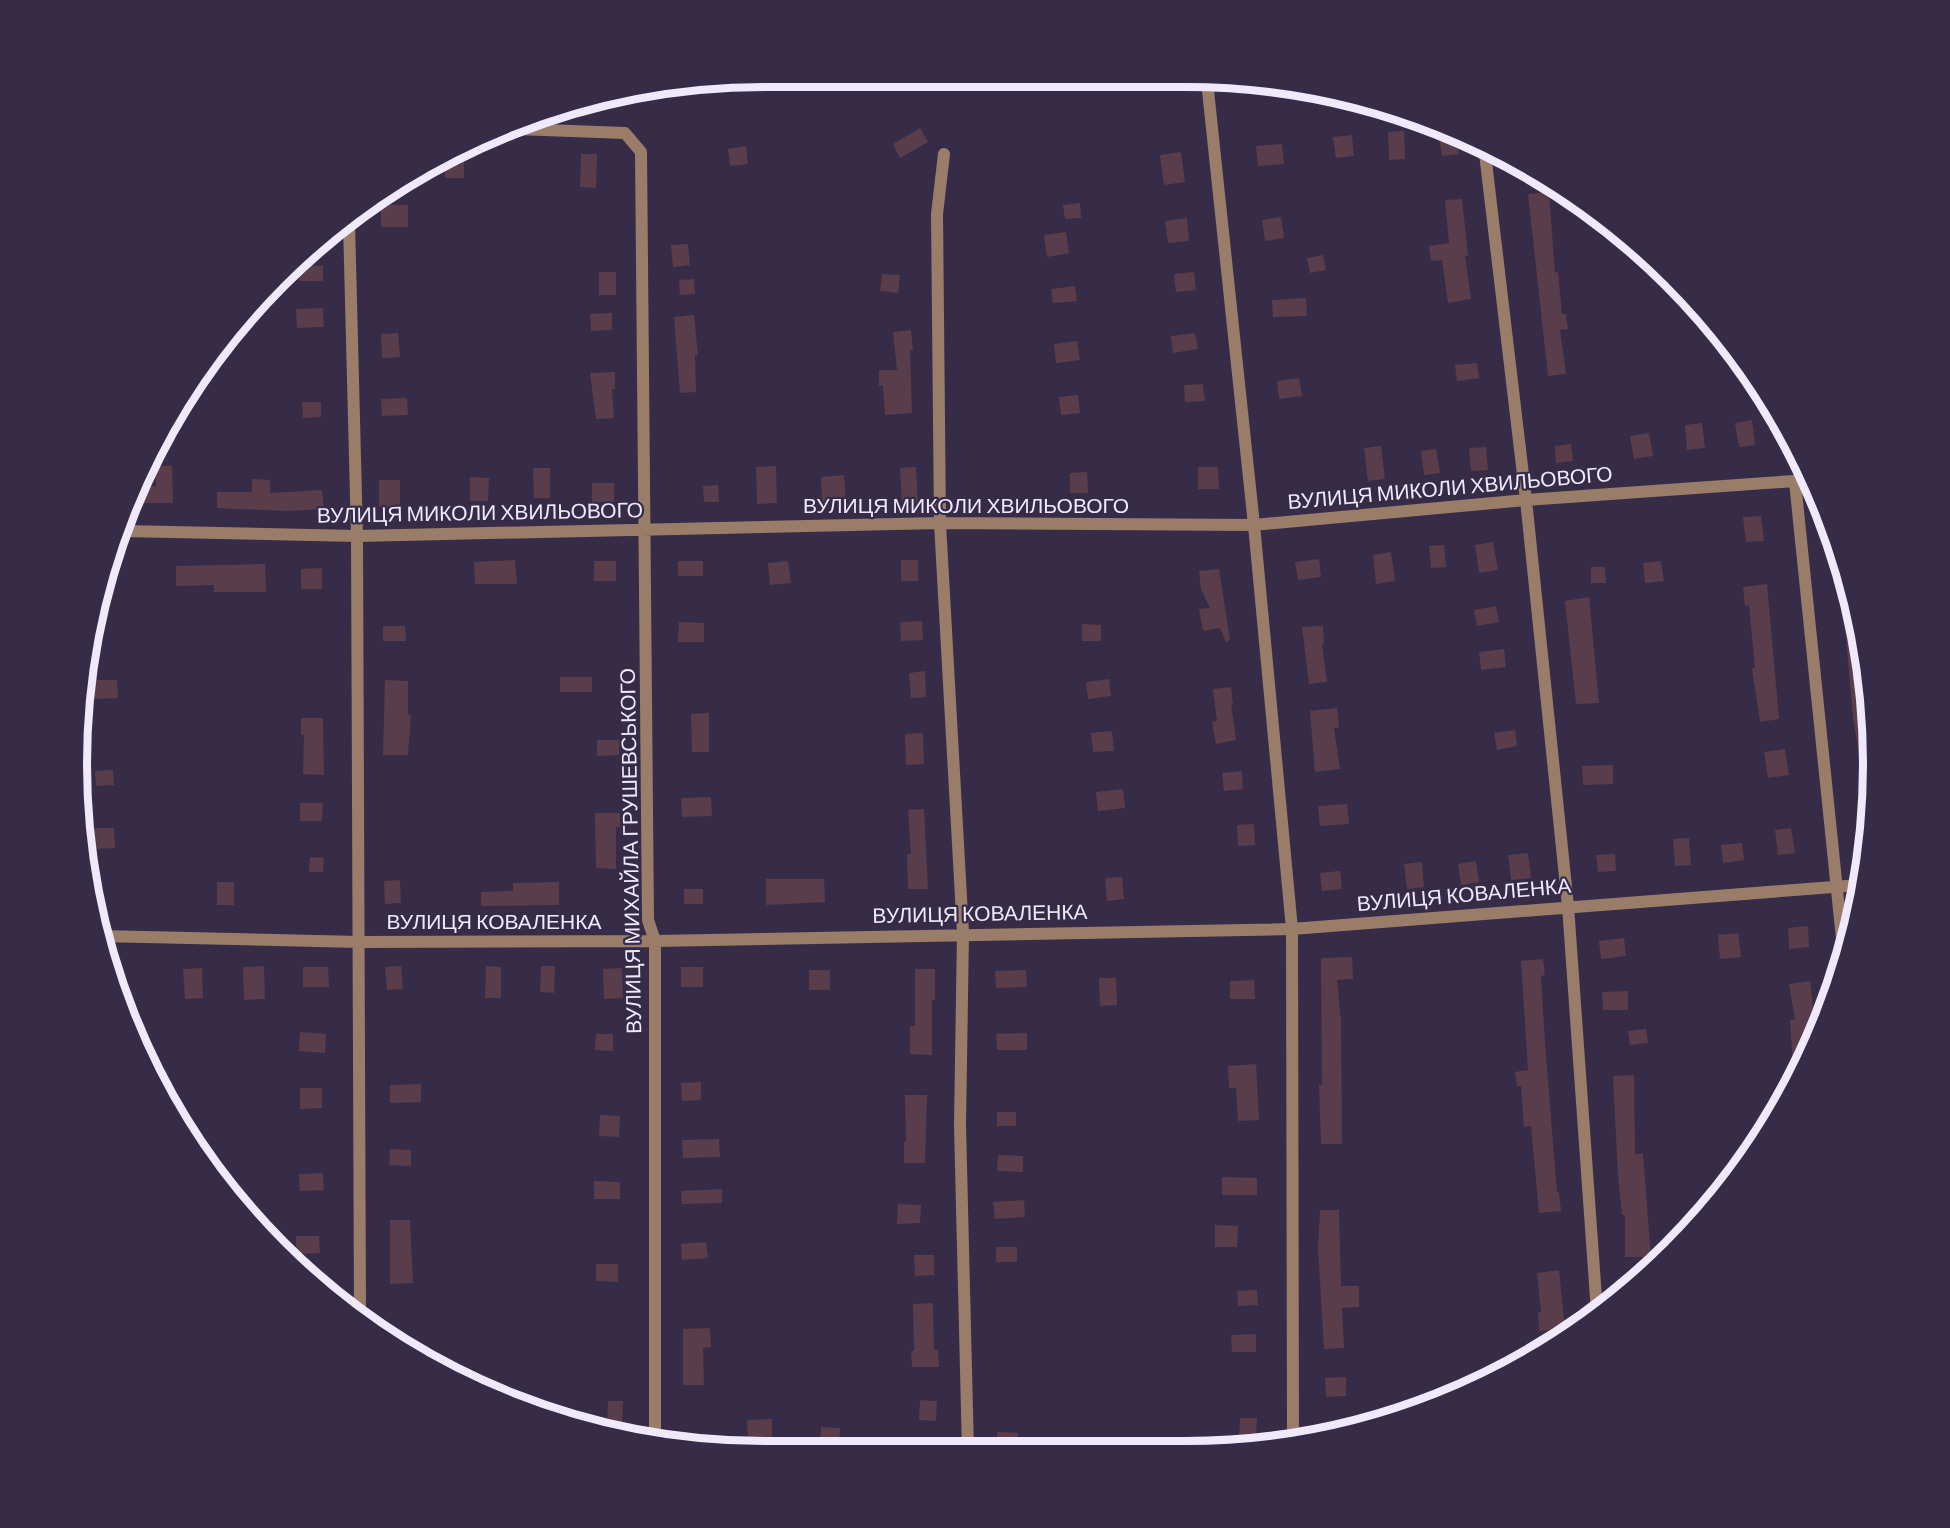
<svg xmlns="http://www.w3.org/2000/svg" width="1950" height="1528" font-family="Barlow,sans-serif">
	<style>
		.building { fill: #593d4a }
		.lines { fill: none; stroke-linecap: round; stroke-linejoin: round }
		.path { stroke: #8b839a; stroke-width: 3; stroke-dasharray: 1.5 4.5; stroke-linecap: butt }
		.minor { stroke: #9a7d69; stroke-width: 12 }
		.labels { text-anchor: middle; stroke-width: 4.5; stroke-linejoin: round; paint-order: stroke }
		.street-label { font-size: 21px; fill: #efe9fb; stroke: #362c48 }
		.rim { fill: none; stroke: #efe9fb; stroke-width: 8 }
	</style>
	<rect width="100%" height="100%" fill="#362c48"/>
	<path class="building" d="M 1437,126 L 1456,133 L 1459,154 L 1442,156 Z
		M 920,128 L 928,142 L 900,158 L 893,144 Z
		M 1404,131 L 1405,159 L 1389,160 L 1388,132 Z
		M 1352,135 L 1354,156 L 1336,158 L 1333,137 Z
		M 1282,144 L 1284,164 L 1258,166 L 1256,146 Z
		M 746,146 L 748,164 L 730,166 L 728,149 Z
		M 1181,152 L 1185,182 L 1164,185 L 1160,155 Z
		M 455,154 L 464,154 L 464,178 L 445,178 L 445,159 Z
		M 581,154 L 597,154 L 596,188 L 580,187 Z
		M 1549,192 L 1555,273 L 1558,272 L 1562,314 L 1566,314 L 1568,329 L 1560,330 L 1566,374 L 1548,376 L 1528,194 Z
		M 1462,199 L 1468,256 L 1465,256 L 1471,299 L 1448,303 L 1442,260 L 1431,261 L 1429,246 L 1449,243 L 1445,200 Z
		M 1080,203 L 1081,218 L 1065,219 L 1063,205 Z
		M 381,205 L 408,205 L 408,227 L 381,227 Z
		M 1281,217 L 1284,238 L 1265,241 L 1262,220 Z
		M 1187,218 L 1189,241 L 1168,243 L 1165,221 Z
		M 1066,232 L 1069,253 L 1047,257 L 1044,235 Z
		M 688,244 L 690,265 L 673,267 L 671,245 Z
		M 1323,255 L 1326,270 L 1310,273 L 1307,258 Z
		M 299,265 L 323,266 L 323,281 L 299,281 Z
		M 599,272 L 616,272 L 616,295 L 599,295 Z
		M 1194,272 L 1196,290 L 1176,292 L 1174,274 Z
		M 882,274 L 900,275 L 898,293 L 880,291 Z
		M 694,279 L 695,294 L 680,295 L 679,280 Z
		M 1075,286 L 1077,301 L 1053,303 L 1051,289 Z
		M 1306,298 L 1307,316 L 1273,317 L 1272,300 Z
		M 323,308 L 324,327 L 297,328 L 296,309 Z
		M 612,313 L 612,330 L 591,331 L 590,314 Z
		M 694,315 L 698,355 L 695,355 L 696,392 L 680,393 L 674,317 Z
		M 911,330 L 913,350 L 910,350 L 912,413 L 885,415 L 883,386 L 879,386 L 879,370 L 897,370 L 893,332 Z
		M 398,333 L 400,357 L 382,358 L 381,334 Z
		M 1195,333 L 1198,349 L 1173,353 L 1171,336 Z
		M 1077,341 L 1080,360 L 1056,363 L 1054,344 Z
		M 1477,363 L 1479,378 L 1457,381 L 1455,365 Z
		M 615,372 L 615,389 L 612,389 L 614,418 L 596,419 L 590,373 Z
		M 1299,378 L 1302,396 L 1279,399 L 1277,381 Z
		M 1203,384 L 1205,401 L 1185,402 L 1184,385 Z
		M 1078,395 L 1080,413 L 1061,415 L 1059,397 Z
		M 407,398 L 408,415 L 382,416 L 381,399 Z
		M 302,402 L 321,402 L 321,417 L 303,418 Z
		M 1752,420 L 1755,445 L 1739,447 L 1735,423 Z
		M 1702,423 L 1705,448 L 1687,450 L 1685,425 Z
		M 1649,433 L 1653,456 L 1634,459 L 1630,436 Z
		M 1571,444 L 1573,461 L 1556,463 L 1555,446 Z
		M 1381,446 L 1385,479 L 1368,481 L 1364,448 Z
		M 1486,447 L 1488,470 L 1471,471 L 1469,448 Z
		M 1436,449 L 1440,473 L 1424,475 L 1421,451 Z
		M 155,466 L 172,466 L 173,503 L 134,503 L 141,487 L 156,486 Z
		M 776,466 L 777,503 L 757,504 L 756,467 Z
		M 916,467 L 918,504 L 902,505 L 900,468 Z
		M 1198,467 L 1218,467 L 1219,489 L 1198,489 Z
		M 533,468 L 550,468 L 550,498 L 534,498 Z
		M 1087,472 L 1088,493 L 1070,493 L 1070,473 Z
		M 844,475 L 846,502 L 822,503 L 821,477 Z
		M 470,477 L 489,478 L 488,501 L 470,501 Z
		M 252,479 L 270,480 L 270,493 L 322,490 L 324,509 L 288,511 L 217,508 L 217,492 L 252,492 Z
		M 379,480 L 400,480 L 400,508 L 379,507 Z
		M 592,483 L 614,483 L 614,502 L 592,502 Z
		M 718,485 L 719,502 L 704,502 L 703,486 Z
		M 1761,516 L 1764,541 L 1746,542 L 1743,517 Z
		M 1493,542 L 1498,570 L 1479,573 L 1475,545 Z
		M 1444,545 L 1446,567 L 1431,568 L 1429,546 Z
		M 1391,552 L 1395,581 L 1376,584 L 1373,555 Z
		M 1319,559 L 1321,577 L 1298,580 L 1295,562 Z
		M 515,560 L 517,584 L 475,584 L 474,562 Z
		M 901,560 L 918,560 L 918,581 L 901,581 Z
		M 594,561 L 616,561 L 616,581 L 594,581 Z
		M 678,561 L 703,561 L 703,576 L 678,576 Z
		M 788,561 L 791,583 L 770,585 L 768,563 Z
		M 1661,561 L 1664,581 L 1645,583 L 1643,563 Z
		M 265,564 L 266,592 L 214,592 L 214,585 L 176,586 L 176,566 Z
		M 1591,567 L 1605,567 L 1606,583 L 1591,583 Z
		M 322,568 L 322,589 L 301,589 L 301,569 Z
		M 1219,569 L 1230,640 L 1226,642 L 1220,628 L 1203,631 L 1199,609 L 1210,608 L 1201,589 L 1199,571 Z
		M 1767,584 L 1779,719 L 1760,722 L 1752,668 L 1755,668 L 1749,605 L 1745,606 L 1743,587 Z
		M 1589,597 L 1599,703 L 1576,704 L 1565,601 Z
		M 1496,606 L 1499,622 L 1477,626 L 1474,610 Z
		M 1853,614 L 1868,674 L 1871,764 L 1861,765 L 1853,718 L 1844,615 Z
		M 922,621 L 923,640 L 901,641 L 900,622 Z
		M 679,622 L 704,623 L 704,642 L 678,642 Z
		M 1082,624 L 1101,625 L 1101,641 L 1082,641 Z
		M 383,626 L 405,626 L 406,641 L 383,641 Z
		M 1323,626 L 1324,643 L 1322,644 L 1327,682 L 1309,684 L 1302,627 Z
		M 1504,649 L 1506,667 L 1481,670 L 1479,652 Z
		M 925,671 L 926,697 L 911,698 L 909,673 Z
		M 560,677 L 592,677 L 592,692 L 560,692 Z
		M 1109,679 L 1111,696 L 1088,699 L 1086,682 Z
		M 93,680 L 117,680 L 118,698 L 94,699 Z
		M 385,680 L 408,681 L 408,715 L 411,715 L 408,755 L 383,755 Z
		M 1231,687 L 1233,705 L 1231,705 L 1236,740 L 1216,744 L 1212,722 L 1217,721 L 1213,689 Z
		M 1337,708 L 1339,728 L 1334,728 L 1340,769 L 1315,772 L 1310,711 Z
		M 709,713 L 709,752 L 692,752 L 691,714 Z
		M 301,718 L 323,718 L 324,775 L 303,774 L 304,735 L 301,735 Z
		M 1515,730 L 1517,746 L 1497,750 L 1494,733 Z
		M 1112,731 L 1114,751 L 1093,752 L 1091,733 Z
		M 923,733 L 924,764 L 906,765 L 905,734 Z
		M 597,740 L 619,740 L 619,755 L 597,756 Z
		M 1785,749 L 1789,775 L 1768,778 L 1764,752 Z
		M 1613,765 L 1613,784 L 1583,785 L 1582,766 Z
		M 113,770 L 114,785 L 96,786 L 95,771 Z
		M 1242,771 L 1243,789 L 1224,791 L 1222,773 Z
		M 1123,789 L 1125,808 L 1098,811 L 1096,792 Z
		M 711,797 L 712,816 L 682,817 L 681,798 Z
		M 300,803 L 323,803 L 322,821 L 300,821 Z
		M 1347,804 L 1349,824 L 1320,826 L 1318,806 Z
		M 924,809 L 928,889 L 908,889 L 907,854 L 911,854 L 908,810 Z
		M 595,813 L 620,813 L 620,827 L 616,827 L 616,869 L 596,868 Z
		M 1254,824 L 1255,845 L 1238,846 L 1237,825 Z
		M 93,828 L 114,828 L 115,848 L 94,849 Z
		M 1791,828 L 1795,853 L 1778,855 L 1775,830 Z
		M 1689,838 L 1691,865 L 1675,866 L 1673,839 Z
		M 1742,843 L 1744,860 L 1723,863 L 1721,845 Z
		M 1528,853 L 1531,878 L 1511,880 L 1508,855 Z
		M 1615,854 L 1616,871 L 1598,872 L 1596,855 Z
		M 310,857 L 324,858 L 323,872 L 309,872 Z
		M 1476,861 L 1479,882 L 1461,885 L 1458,864 Z
		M 1422,862 L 1424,887 L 1407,889 L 1404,864 Z
		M 1340,871 L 1342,889 L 1322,891 L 1320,873 Z
		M 1122,877 L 1124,899 L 1107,901 L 1105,878 Z
		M 766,879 L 824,879 L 825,902 L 766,905 Z
		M 400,880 L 401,903 L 385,904 L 384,881 Z
		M 217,882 L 234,882 L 234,905 L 217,905 Z
		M 559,882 L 559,905 L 481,906 L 481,892 L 513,891 L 513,883 Z
		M 684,889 L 703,889 L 703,904 L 684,904 Z
		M 1808,926 L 1809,947 L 1789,949 L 1788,928 Z
		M 1738,933 L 1741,957 L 1720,959 L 1718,935 Z
		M 1624,938 L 1626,956 L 1601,959 L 1599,941 Z
		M 1352,957 L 1353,979 L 1337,980 L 1341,1021 L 1342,1144 L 1321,1144 L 1319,1085 L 1322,1085 L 1321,958 Z
		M 1543,959 L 1545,975 L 1541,976 L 1545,1043 L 1557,1192 L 1559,1192 L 1561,1211 L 1539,1213 L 1531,1126 L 1524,1127 L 1521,1086 L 1517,1086 L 1515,1072 L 1528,1070 L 1521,961 Z
		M 264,966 L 265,999 L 244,1000 L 243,967 Z
		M 401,966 L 403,989 L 387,990 L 385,967 Z
		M 486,966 L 501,967 L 501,998 L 485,998 Z
		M 541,966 L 555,966 L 554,993 L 540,992 Z
		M 303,967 L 328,967 L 329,987 L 303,987 Z
		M 681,967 L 703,967 L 703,987 L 681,987 Z
		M 202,968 L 203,998 L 185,999 L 183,969 Z
		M 622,968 L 623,998 L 604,999 L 603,969 Z
		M 915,969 L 935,969 L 935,1000 L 932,1000 L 932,1055 L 910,1054 L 910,1026 L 915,1026 Z
		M 809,970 L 830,970 L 830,990 L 809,990 Z
		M 1026,970 L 1027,987 L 996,988 L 995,971 Z
		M 1099,978 L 1116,978 L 1117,1005 L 1100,1006 Z
		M 1254,980 L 1255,999 L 1230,999 L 1230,981 Z
		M 1810,981 L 1816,1032 L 1803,1068 L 1794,1081 L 1790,1020 L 1795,1019 L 1789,984 Z
		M 1628,991 L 1628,1010 L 1603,1010 L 1602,992 Z
		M 1646,1029 L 1648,1043 L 1630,1045 L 1628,1031 Z
		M 300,1032 L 326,1034 L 325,1053 L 299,1051 Z
		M 1027,1033 L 1027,1050 L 997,1050 L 996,1034 Z
		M 596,1034 L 613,1034 L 613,1051 L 595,1050 Z
		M 1256,1064 L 1259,1120 L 1238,1121 L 1236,1088 L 1229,1088 L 1228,1066 Z
		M 1634,1075 L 1635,1154 L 1643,1154 L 1651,1257 L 1625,1257 L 1625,1215 L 1622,1215 L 1618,1175 L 1613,1076 Z
		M 701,1082 L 701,1100 L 682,1101 L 681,1083 Z
		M 421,1084 L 421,1102 L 390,1103 L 390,1085 Z
		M 300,1088 L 322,1088 L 322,1108 L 300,1109 Z
		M 905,1095 L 927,1095 L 925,1163 L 904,1163 L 904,1142 L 906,1142 Z
		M 997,1112 L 1016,1112 L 1016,1126 L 997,1126 Z
		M 600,1115 L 620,1116 L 619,1137 L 599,1136 Z
		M 719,1139 L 720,1157 L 683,1158 L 682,1140 Z
		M 390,1149 L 411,1150 L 411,1166 L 389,1165 Z
		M 998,1155 L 1023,1156 L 1023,1172 L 997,1171 Z
		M 323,1173 L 324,1190 L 300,1191 L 299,1174 Z
		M 1222,1177 L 1257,1178 L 1257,1195 L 1222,1195 Z
		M 594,1181 L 620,1182 L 620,1199 L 594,1199 Z
		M 722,1189 L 722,1203 L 682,1204 L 681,1191 Z
		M 1024,1200 L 1025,1217 L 995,1219 L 993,1202 Z
		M 898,1204 L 921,1205 L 920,1223 L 897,1224 Z
		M 1320,1210 L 1339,1210 L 1341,1286 L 1359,1286 L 1359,1307 L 1342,1308 L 1344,1348 L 1324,1349 L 1318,1248 Z
		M 390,1220 L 410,1220 L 413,1283 L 390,1284 Z
		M 1215,1225 L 1238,1226 L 1237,1247 L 1215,1247 Z
		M 296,1236 L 319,1236 L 320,1253 L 296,1254 Z
		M 706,1242 L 708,1258 L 682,1260 L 681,1244 Z
		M 996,1247 L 1017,1247 L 1017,1262 L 996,1262 Z
		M 914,1255 L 934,1255 L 934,1275 L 915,1276 Z
		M 596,1264 L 618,1264 L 618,1282 L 596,1281 Z
		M 1559,1270 L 1565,1329 L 1539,1331 L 1538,1312 L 1541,1312 L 1537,1273 Z
		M 1257,1290 L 1258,1305 L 1238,1306 L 1237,1291 Z
		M 933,1303 L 934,1350 L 938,1350 L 939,1367 L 912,1367 L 911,1351 L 914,1351 L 913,1304 Z
		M 710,1328 L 711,1347 L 703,1348 L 704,1385 L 683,1385 L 683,1329 Z
		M 1256,1334 L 1256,1352 L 1232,1352 L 1231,1335 Z
		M 1346,1377 L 1346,1396 L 1326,1397 L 1325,1378 Z
		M 920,1400 L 937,1401 L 936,1421 L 919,1420 Z
		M 608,1401 L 623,1401 L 622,1428 L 607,1428 Z
		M 1240,1418 L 1257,1418 L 1256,1438 L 1239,1438 Z
		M 772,1419 L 772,1437 L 748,1437 L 747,1420 Z
		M 821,1427 L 840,1428 L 839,1449 L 820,1449 Z
		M 997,1432 L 1018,1433 L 1018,1447 L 997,1446 Z"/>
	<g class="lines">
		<path class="path" d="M 1794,448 L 1795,465"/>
		<path class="minor" d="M 1221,78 L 1207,81 L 1254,525 L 1292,929 L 1293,1438
			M 517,129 L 625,133 L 641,152 L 648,920 L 655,941 L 655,1441
			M 1484,145 L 1526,500 L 1568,906 L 1597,1312
			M 944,154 L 937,214 L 940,523 L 963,933 L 960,1125 L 968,1451
			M 349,223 L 357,536 L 360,1316
			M 1795,482 L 1844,958
			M 123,531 L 357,536 L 940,523 L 1254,525 L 1526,500 L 1808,480
			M 99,936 L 359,942 L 655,941 L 1292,929 L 1859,885"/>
	</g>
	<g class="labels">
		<g class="street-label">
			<text transform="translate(1450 488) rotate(-5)" y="7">ВУЛИЦЯ МИКОЛИ ХВИЛЬОВОГО</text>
			<text x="966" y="513">ВУЛИЦЯ МИКОЛИ ХВИЛЬОВОГО</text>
			<text transform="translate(480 513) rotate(-1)" y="7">ВУЛИЦЯ МИКОЛИ ХВИЛЬОВОГО</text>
			<text transform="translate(631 851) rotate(-91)" y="7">ВУЛИЦЯ МИХАЙЛА ГРУШЕВСЬКОГО</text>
			<text transform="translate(1464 895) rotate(-5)" y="7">ВУЛИЦЯ КОВАЛЕНКА</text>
			<text transform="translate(980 914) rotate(-1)" y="7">ВУЛИЦЯ КОВАЛЕНКА</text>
			<text x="494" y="929">ВУЛИЦЯ КОВАЛЕНКА</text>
		</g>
	</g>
	<path d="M0 0H1950V1528H0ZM764 87H1186A677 677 0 0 1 1863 764V764A677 677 0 0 1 1186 1441H764A677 677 0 0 1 87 764V764A677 677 0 0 1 764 87Z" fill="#362c48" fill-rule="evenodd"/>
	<path class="rim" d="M764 87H1186A677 677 0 0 1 1863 764V764A677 677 0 0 1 1186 1441H764A677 677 0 0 1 87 764V764A677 677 0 0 1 764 87Z"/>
</svg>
